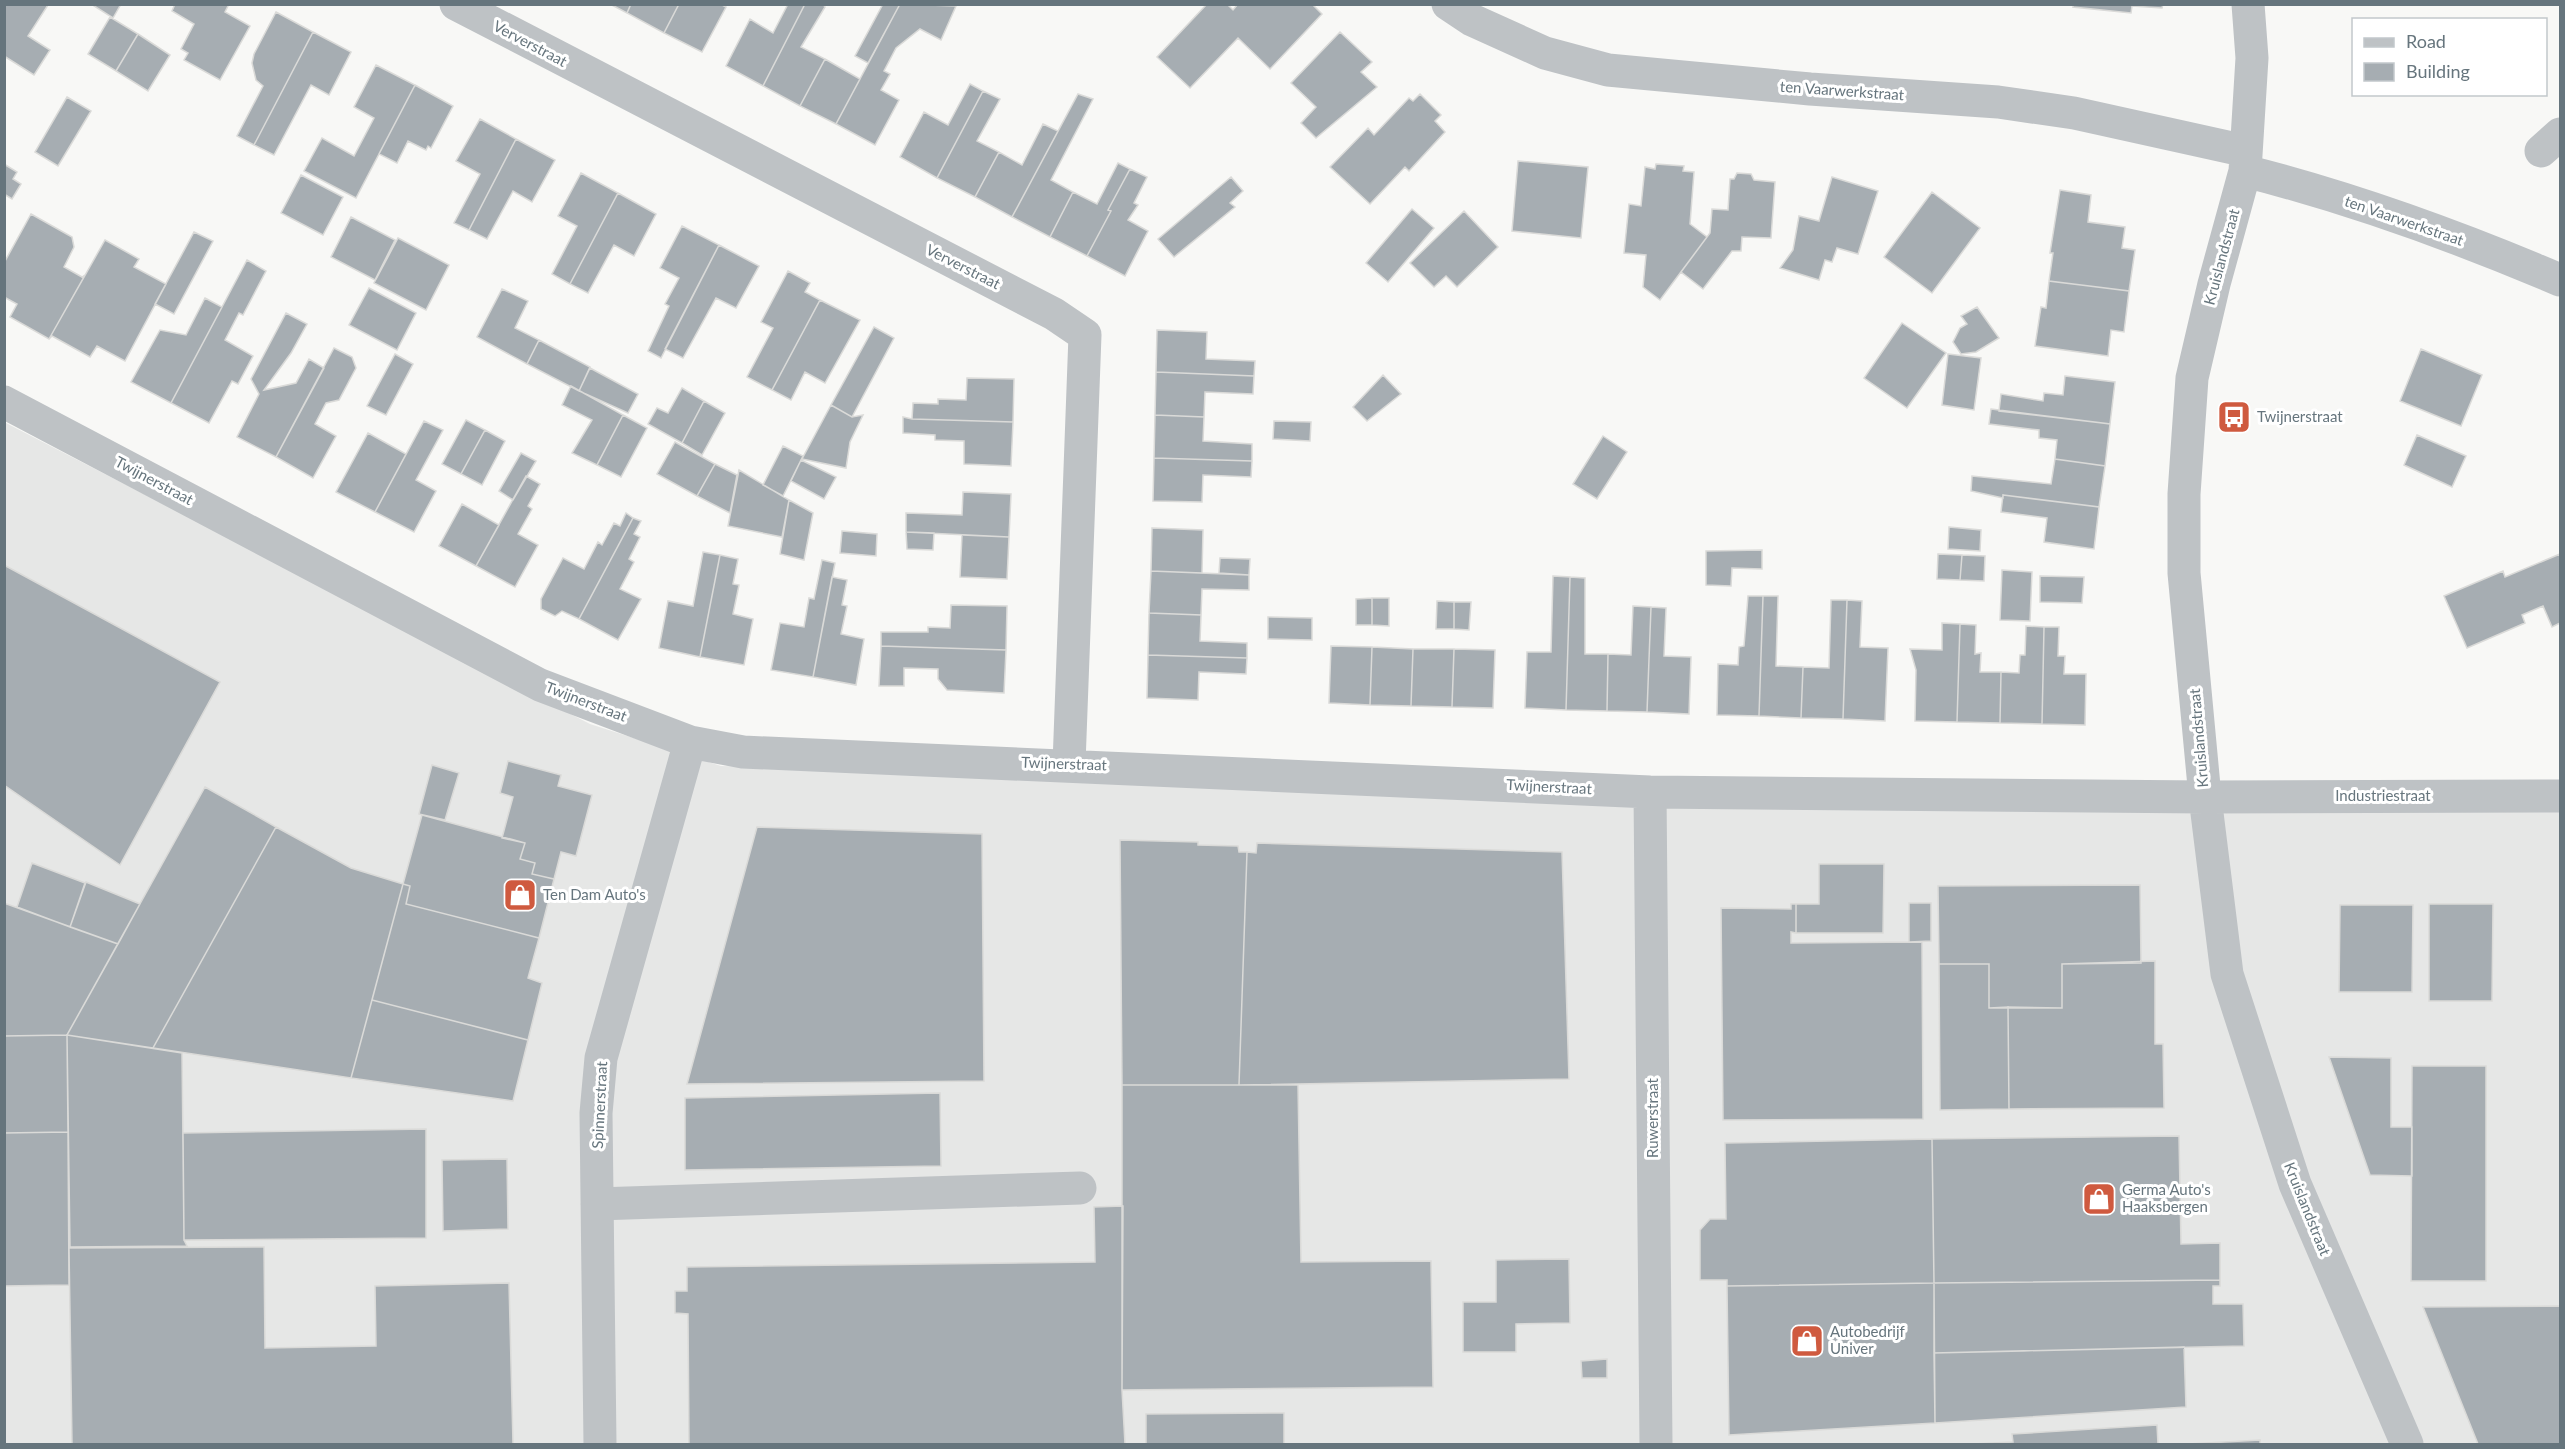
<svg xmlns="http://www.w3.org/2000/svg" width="2565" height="1449" font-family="Lato,sans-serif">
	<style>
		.built { fill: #e6e7e6 }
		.building { fill: #a6adb2; stroke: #dadad8; stroke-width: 1.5 }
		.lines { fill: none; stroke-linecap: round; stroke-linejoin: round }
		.minor { stroke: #bec2c5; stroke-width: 33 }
		.labels { text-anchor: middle; stroke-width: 6; stroke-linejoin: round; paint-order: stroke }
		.street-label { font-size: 15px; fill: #66757d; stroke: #fff }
		.poi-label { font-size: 15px; fill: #66757d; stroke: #fff; text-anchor: start }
	</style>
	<rect width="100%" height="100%" fill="#f8f8f6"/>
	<path class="built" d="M 4,422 L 590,724 L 721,766 L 2560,809 L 2560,1444 L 5,1444 Z"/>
	<path class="building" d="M 4,4 L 48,5 L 28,36 L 50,50 L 34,75 L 4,56 Z
		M 91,4 L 121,4 L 113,18 Z
		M 175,4 L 229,4 L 225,12 L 250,26 L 220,80 L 184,60 L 188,53 L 181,49 L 194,24 L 172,11 Z
		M 610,4 L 631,4 L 627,13 Z
		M 631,4 L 679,4 L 664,33 L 627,13 Z
		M 679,4 L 720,4 L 726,7 L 702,52 L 664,33 Z
		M 788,4 L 805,4 L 763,86 L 726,66 L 750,19 L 773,33 Z
		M 805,4 L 823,4 L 825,7 L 801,47 L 825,59 L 800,106 L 763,86 Z
		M 883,4 L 900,4 L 868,63 L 855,56 Z
		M 900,4 L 956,6 L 941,40 L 920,29 L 896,48 L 884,71 L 890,74 L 881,90 L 899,100 L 875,145 L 836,124 Z
		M 1207,4 L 1227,4 L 1233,10 L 1238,4 L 1312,4 L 1322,14 L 1270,69 L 1238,38 L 1190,88 L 1157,57 Z
		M 2074,4 L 2163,4 L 2162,8 L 2132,6 L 2131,13 L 2073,7 Z
		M 276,12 L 313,32 L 254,145 L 237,136 L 263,86 L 256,80 L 252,63 L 254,54 Z
		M 110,17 L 138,34 L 116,71 L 88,54 Z
		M 313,32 L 351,52 L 329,95 L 311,85 L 274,155 L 254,145 Z
		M 1340,32 L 1372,62 L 1361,72 L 1377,87 L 1316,138 L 1301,123 L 1316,107 L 1291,83 Z
		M 138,34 L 170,55 L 148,91 L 116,71 Z
		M 825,59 L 860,79 L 836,124 L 800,106 Z
		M 376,65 L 415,85 L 356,198 L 304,171 L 322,138 L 354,156 L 374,118 L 354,107 Z
		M 970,84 L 983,91 L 937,178 L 900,157 L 924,112 L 948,125 Z
		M 415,85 L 453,106 L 431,148 L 428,146 L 426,150 L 408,141 L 397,163 L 379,154 Z
		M 983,91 L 1000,99 L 977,141 L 999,152 L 975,197 L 937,178 Z
		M 1078,94 L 1093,99 L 1051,180 L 1073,192 L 1050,237 L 1012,217 Z
		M 1420,94 L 1441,115 L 1435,121 L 1445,132 L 1409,171 L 1405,167 L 1370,204 L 1330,167 L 1368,128 L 1374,135 L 1409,98 L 1413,101 Z
		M 67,97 L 91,111 L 58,166 L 35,152 Z
		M 480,119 L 516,139 L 469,230 L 454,223 L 480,174 L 456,161 Z
		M 1043,124 L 1058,131 L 1012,217 L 975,197 L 999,152 L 1022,165 Z
		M 516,139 L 555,160 L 532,202 L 513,191 L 487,239 L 469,230 Z
		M 1518,161 L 1588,167 L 1581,238 L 1512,231 Z
		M 1118,163 L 1130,169 L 1108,210 L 1111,211 L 1087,256 L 1050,237 L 1073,192 L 1097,204 Z
		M 4,164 L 17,172 L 13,179 L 21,184 L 12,199 L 4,194 Z
		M 1656,164 L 1684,166 L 1683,171 L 1694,172 L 1690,224 L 1707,237 L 1660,300 L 1643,287 L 1646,255 L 1624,253 L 1629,204 L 1641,206 L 1645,167 L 1655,169 Z
		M 1130,169 L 1147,177 L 1134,203 L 1138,205 L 1128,220 L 1148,231 L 1125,276 L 1087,256 L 1111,211 L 1108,210 Z
		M 581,173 L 618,193 L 570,284 L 552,274 L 577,226 L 558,216 Z
		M 1737,173 L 1751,174 L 1754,180 L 1775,182 L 1771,238 L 1742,237 L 1741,251 L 1732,251 L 1703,289 L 1681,272 L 1710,233 L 1712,209 L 1728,210 L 1730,179 L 1734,179 Z
		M 301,175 L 343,197 L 323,235 L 281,213 Z
		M 1231,177 L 1243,191 L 1230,203 L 1235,207 L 1174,257 L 1158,239 Z
		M 1832,177 L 1878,191 L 1858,254 L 1837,248 L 1832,262 L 1825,260 L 1819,280 L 1780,268 L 1793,250 L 1799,216 L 1819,221 Z
		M 2060,190 L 2091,195 L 2088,222 L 2125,227 L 2122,248 L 2135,250 L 2129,291 L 2049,281 L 2053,253 L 2050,253 Z
		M 1932,192 L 1980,228 L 1932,293 L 1884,257 Z
		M 618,193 L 656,214 L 634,256 L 614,245 L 588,293 L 570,284 Z
		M 1412,209 L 1434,228 L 1388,282 L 1366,263 Z
		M 1464,211 L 1498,247 L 1457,287 L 1446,276 L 1434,287 L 1410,263 Z
		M 31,214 L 72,237 L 74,247 L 64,267 L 82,277 L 85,275 L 49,339 L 10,317 L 17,304 L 4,297 L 4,263 Z
		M 351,217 L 395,240 L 375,280 L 331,257 Z
		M 682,226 L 719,245 L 661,358 L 648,351 L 669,306 L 665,304 L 679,278 L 660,268 Z
		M 194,232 L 213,241 L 174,314 L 155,304 Z
		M 398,238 L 449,265 L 426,310 L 374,283 Z
		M 105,240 L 139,259 L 134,267 L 166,284 L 125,361 L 97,346 L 90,357 L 52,336 L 49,339 Z
		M 719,245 L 759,266 L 736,308 L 716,298 L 683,358 L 665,349 Z
		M 247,260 L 266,271 L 243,315 L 239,313 L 225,340 L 253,356 L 238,384 L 232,381 L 209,423 L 171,403 Z
		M 788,271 L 810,283 L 805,292 L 820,300 L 772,390 L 747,377 L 773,328 L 761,322 Z
		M 2049,281 L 2129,291 L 2124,332 L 2111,330 L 2108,356 L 2035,346 L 2041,307 L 2046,308 Z
		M 369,288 L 416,313 L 397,350 L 349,325 Z
		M 502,289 L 528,301 L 515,328 L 539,340 L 527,364 L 477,337 Z
		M 205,298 L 222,307 L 171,403 L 131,382 L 160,330 L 186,335 Z
		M 820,300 L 860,320 L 825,383 L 805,372 L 791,400 L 772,390 Z
		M 1977,307 L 1999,338 L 1976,352 L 1961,354 L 1953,342 L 1960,328 L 1967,324 L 1961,316 Z
		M 286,313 L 307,324 L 291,353 L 264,390 L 296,383 L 309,359 L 324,368 L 276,457 L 237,437 L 259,394 L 251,379 Z
		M 1902,323 L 1946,353 L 1907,408 L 1864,378 Z
		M 874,327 L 894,338 L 852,417 L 831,405 Z
		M 1157,330 L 1207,332 L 1206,359 L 1255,361 L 1254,376 L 1156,372 Z
		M 539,340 L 590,367 L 579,391 L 527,364 Z
		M 334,348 L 352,357 L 356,368 L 339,400 L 326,403 L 315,424 L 336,436 L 313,478 L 276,457 Z
		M 2421,349 L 2482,375 L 2461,426 L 2400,401 Z
		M 395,354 L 413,364 L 386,415 L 367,406 Z
		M 1948,354 L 1981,358 L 1974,410 L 1942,405 Z
		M 590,368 L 638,394 L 628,413 L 579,391 Z
		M 1156,372 L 1254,376 L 1253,394 L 1205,392 L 1204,417 L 1155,415 Z
		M 1383,375 L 1401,394 L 1367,421 L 1353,407 Z
		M 2065,376 L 2115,382 L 2110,424 L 1999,411 L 2001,394 L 2043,401 L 2044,393 L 2063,395 Z
		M 967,378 L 1014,379 L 1013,422 L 912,419 L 913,403 L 938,404 L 938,399 L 966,400 Z
		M 571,386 L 623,415 L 597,465 L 572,453 L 592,420 L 562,405 Z
		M 682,388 L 704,401 L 682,443 L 648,424 L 657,408 L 668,413 Z
		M 704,401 L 725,413 L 702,455 L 682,443 Z
		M 831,405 L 852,417 L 863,415 L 850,442 L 846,468 L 802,459 Z
		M 1991,409 L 2110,424 L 2105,466 L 2055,459 L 2057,440 L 2039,438 L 2039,430 L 1989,424 Z
		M 623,415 L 647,428 L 621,477 L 597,465 Z
		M 1155,415 L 1204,417 L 1203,441 L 1252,444 L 1252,461 L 1154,458 Z
		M 903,417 L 912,419 L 1013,422 L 1011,466 L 964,464 L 964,441 L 935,440 L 935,435 L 903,433 Z
		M 466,420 L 485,430 L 461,474 L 442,464 Z
		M 424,421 L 443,430 L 416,480 L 436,491 L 414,532 L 375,512 Z
		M 1274,421 L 1311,422 L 1310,441 L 1273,439 Z
		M 485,430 L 505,441 L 482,485 L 461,474 Z
		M 368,433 L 406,454 L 375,512 L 336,492 Z
		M 2417,435 L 2466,456 L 2452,487 L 2404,465 Z
		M 1603,436 L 1627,452 L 1597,499 L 1573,484 Z
		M 675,442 L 715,464 L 697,496 L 657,474 Z
		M 783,446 L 803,456 L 783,496 L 763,485 Z
		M 521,453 L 536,461 L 513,500 L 499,491 Z
		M 1154,458 L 1252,461 L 1251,477 L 1203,475 L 1202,502 L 1153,501 Z
		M 2055,459 L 2105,466 L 2099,507 L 2003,495 L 2003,498 L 1971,491 L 1972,476 L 2051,484 Z
		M 801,460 L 836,477 L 824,499 L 791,481 Z
		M 715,464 L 737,475 L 730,513 L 697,496 Z
		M 739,470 L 789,500 L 782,537 L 728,526 Z
		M 526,476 L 540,484 L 528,506 L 532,509 L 518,534 L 538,545 L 515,587 L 476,566 Z
		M 963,492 L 1011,494 L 1009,537 L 906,532 L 906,513 L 962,515 Z
		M 2003,495 L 2099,507 L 2094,549 L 2044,542 L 2047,518 L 2001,512 Z
		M 789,500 L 813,513 L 804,560 L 780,554 Z
		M 462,504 L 499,525 L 476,566 L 439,546 Z
		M 626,513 L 633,518 L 579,619 L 562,611 L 555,616 L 541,609 L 541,599 L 563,558 L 584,569 L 598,542 L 602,545 L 614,523 L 620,526 Z
		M 633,518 L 641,521 L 634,534 L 640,537 L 629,559 L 634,562 L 620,589 L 641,599 L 618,640 L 579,619 Z
		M 1949,527 L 1981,530 L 1980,551 L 1948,549 Z
		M 1152,528 L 1203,530 L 1202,573 L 1151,571 Z
		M 842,531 L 877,534 L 876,556 L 840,553 Z
		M 906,532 L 934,533 L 933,550 L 907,549 Z
		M 962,535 L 1009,537 L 1007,579 L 960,577 Z
		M 1762,550 L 1762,569 L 1732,568 L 1731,586 L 1706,585 L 1706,551 Z
		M 703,552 L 720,555 L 700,657 L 659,648 L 668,601 L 693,606 Z
		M 1938,554 L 1962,555 L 1960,580 L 1937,579 Z
		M 2560,554 L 2560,623 L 2552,627 L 2543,606 L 2522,615 L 2525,623 L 2467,648 L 2444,596 L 2503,571 L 2505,577 Z
		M 720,555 L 738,559 L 733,584 L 739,585 L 733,614 L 753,619 L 744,665 L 700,657 Z
		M 1962,555 L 1985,556 L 1984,581 L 1960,580 Z
		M 1220,558 L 1250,559 L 1249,575 L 1219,573 Z
		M 822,560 L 835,563 L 813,677 L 771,670 L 780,623 L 804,627 L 809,598 L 814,599 Z
		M 4,565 L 220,682 L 120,865 L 4,785 Z
		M 2002,570 L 2032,572 L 2030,621 L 2000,620 Z
		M 1151,571 L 1249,575 L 1249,590 L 1202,589 L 1201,615 L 1149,613 Z
		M 1553,576 L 1570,577 L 1566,710 L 1525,708 L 1527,652 L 1551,652 Z
		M 2040,576 L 2084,577 L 2082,603 L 2040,602 Z
		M 832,577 L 847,580 L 842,605 L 847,606 L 841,634 L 864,639 L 856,685 L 813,677 Z
		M 1570,577 L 1585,578 L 1585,654 L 1608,654 L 1607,711 L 1566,710 Z
		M 1748,596 L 1763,596 L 1759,716 L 1717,715 L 1718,664 L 1738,665 L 1739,647 L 1744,646 Z
		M 1763,596 L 1778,596 L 1776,666 L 1803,667 L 1801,718 L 1759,716 Z
		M 1372,598 L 1372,625 L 1356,625 L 1356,599 Z
		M 1372,598 L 1389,598 L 1389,626 L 1372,625 Z
		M 1831,600 L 1847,600 L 1843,719 L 1801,718 L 1803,667 L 1829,668 Z
		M 1847,600 L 1862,601 L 1860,647 L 1888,648 L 1885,721 L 1843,719 Z
		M 1437,601 L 1454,602 L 1454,629 L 1436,629 Z
		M 1454,602 L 1471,602 L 1469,630 L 1454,629 Z
		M 951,605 L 1007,606 L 1006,650 L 881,646 L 881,632 L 928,632 L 928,627 L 950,628 Z
		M 1633,606 L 1651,607 L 1647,712 L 1607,711 L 1608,654 L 1631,655 Z
		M 1651,607 L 1666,608 L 1664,656 L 1691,657 L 1689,714 L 1647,712 Z
		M 1149,613 L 1201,615 L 1200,641 L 1247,643 L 1247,658 L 1148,655 Z
		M 1268,617 L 1312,618 L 1312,640 L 1268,639 Z
		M 1942,623 L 1960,624 L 1957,722 L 1915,721 L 1916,670 L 1910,649 L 1942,650 Z
		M 1960,624 L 1976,625 L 1975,654 L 1981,653 L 1980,672 L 2001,672 L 2000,723 L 1957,722 Z
		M 2026,626 L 2044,627 L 2042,724 L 2000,723 L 2001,672 L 2019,673 L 2020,655 L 2025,655 Z
		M 2044,627 L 2059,627 L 2058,656 L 2065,656 L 2064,674 L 2086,674 L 2085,725 L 2042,724 Z
		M 881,646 L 1006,650 L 1004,693 L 947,690 L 938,679 L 938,669 L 904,668 L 904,686 L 879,686 Z
		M 1331,646 L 1372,647 L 1370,705 L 1329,703 Z
		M 1372,647 L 1413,649 L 1411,706 L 1370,705 Z
		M 1413,649 L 1454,649 L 1452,707 L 1411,706 Z
		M 1454,649 L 1495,650 L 1493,708 L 1452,707 Z
		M 1148,655 L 1247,658 L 1246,674 L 1199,672 L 1198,700 L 1147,698 Z
		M 508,761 L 561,775 L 558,786 L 592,795 L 576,856 L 561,852 L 554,879 L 532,874 L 535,863 L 520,859 L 525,843 L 502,838 L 513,797 L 500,793 Z
		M 432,765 L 459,773 L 445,820 L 419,814 Z
		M 205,787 L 276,827 L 153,1048 L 67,1035 Z
		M 422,815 L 525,843 L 520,859 L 535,863 L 532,874 L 554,879 L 539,938 L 406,904 L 410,886 L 403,884 Z
		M 276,827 L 351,868 L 403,884 L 351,1078 L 153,1048 Z
		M 757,827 L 982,834 L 984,1081 L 687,1084 Z
		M 1120,840 L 1198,842 L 1198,845 L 1238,846 L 1239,852 L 1247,852 L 1239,1085 L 1122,1085 Z
		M 1257,843 L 1562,852 L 1569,1079 L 1239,1085 L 1247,852 L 1256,853 Z
		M 32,863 L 85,883 L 70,927 L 17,907 Z
		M 1819,864 L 1884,864 L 1883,933 L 1796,933 L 1796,904 L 1819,904 Z
		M 86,882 L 140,904 L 118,944 L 70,927 Z
		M 403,884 L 410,886 L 406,904 L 539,938 L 528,978 L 542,983 L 528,1040 L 372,1000 Z
		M 2140,885 L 2141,963 L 2062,964 L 2062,1008 L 1989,1008 L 1989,964 L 1939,964 L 1938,886 Z
		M 4,903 L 118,944 L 67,1035 L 4,1036 Z
		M 1909,903 L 1931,903 L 1931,941 L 1909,942 Z
		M 1791,904 L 1796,904 L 1796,933 L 1791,932 L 1791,943 L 1922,942 L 1923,1119 L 1723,1120 L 1721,908 L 1791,909 Z
		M 2429,904 L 2493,904 L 2492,1001 L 2429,1001 Z
		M 2340,905 L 2413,905 L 2412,992 L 2339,992 Z
		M 2155,961 L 2155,1044 L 2163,1044 L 2164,1108 L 2009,1109 L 2008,1007 L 2062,1008 L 2062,964 Z
		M 1939,964 L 1989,964 L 1989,1008 L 2008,1007 L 2009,1109 L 1940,1110 Z
		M 372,1000 L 528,1040 L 513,1101 L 351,1078 Z
		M 67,1035 L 68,1132 L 4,1133 L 4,1036 Z
		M 67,1035 L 182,1053 L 184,1240 L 187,1246 L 70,1247 Z
		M 2329,1057 L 2391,1058 L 2391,1127 L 2412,1127 L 2412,1176 L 2370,1175 Z
		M 2412,1066 L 2486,1066 L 2486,1281 L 2411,1281 Z
		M 1122,1085 L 1298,1085 L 1301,1262 L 1431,1261 L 1433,1387 L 1122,1390 Z
		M 940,1093 L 941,1166 L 685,1170 L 685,1098 Z
		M 426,1129 L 426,1238 L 184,1240 L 183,1133 Z
		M 68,1132 L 69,1285 L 4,1286 L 4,1133 Z
		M 2179,1136 L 2181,1244 L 2220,1243 L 2220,1280 L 1934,1283 L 1932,1139 Z
		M 1932,1139 L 1934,1283 L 1727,1286 L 1727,1280 L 1700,1280 L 1700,1230 L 1710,1219 L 1726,1219 L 1725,1143 Z
		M 507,1159 L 508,1229 L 443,1231 L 442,1160 Z
		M 1123,1206 L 1122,1390 L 1125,1444 L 689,1444 L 688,1314 L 675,1313 L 675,1291 L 687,1291 L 687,1267 L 1095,1262 L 1094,1207 Z
		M 264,1247 L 265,1348 L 376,1346 L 375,1286 L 509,1283 L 513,1444 L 72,1444 L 69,1248 Z
		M 1569,1259 L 1570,1323 L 1516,1324 L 1516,1352 L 1463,1352 L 1463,1302 L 1496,1302 L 1496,1260 Z
		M 2220,1280 L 2220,1286 L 2213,1286 L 2213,1304 L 2243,1304 L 2244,1346 L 1934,1353 L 1934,1283 Z
		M 1934,1283 L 1935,1423 L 1729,1435 L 1727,1286 Z
		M 2560,1306 L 2560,1444 L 2478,1444 L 2423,1307 Z
		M 2184,1347 L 2186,1407 L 1935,1423 L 1934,1353 Z
		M 1607,1359 L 1607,1378 L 1582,1378 L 1581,1361 Z
		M 1284,1413 L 1284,1444 L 1146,1444 L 1146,1414 Z
		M 2157,1425 L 2158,1444 L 1973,1444 L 2013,1442 L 2012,1434 Z
		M 2260,1440 L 2260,1444 L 2188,1444 Z"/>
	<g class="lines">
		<path class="minor" d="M 456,4 L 1054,314 L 1085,335 L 1069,764
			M 1448,4 L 1472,20 L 1545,53 L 1608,70 L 1810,89 L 1998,102 L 2074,113 L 2246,151
			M 2248,4 L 2252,58 L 2245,171 L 2214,284 L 2192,378 L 2184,494 L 2184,573 L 2205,797 L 2227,974 L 2295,1184 L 2407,1444
			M 2541,151 L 2560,134
			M 2245,171 C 2352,198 2459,237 2560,280
			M 4,402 L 540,685 L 690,742 L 743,752 L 1650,792 L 2205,797 L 2560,796
			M 1650,792 L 1656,1444
			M 597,1204 L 1080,1188
			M 600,1444 L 596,1113 L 601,1058 L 690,742"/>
	</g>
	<defs>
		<g id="bus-square" transform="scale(1.725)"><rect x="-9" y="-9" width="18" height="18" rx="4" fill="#cf5a3f" stroke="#fff"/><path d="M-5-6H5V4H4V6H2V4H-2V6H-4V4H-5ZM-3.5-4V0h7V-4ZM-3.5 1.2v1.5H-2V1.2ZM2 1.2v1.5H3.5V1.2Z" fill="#fff"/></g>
		<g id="shop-square" transform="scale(1.725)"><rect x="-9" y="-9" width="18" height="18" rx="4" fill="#cf5a3f" stroke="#fff"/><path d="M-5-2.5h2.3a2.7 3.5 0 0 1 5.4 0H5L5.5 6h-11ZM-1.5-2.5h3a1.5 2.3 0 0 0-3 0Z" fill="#fff"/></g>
	</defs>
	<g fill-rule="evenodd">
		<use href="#bus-square" x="2234" y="417"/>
		<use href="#shop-square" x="520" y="895"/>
		<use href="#shop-square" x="2099" y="1199"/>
		<use href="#shop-square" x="1807" y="1341"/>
	</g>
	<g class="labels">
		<g class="street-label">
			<text transform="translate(530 44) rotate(28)" y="5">Ververstraat</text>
			<text transform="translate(1842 91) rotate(4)" y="5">ten Vaarwerkstraat</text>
			<text transform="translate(2404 221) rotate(19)" y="5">ten Vaarwerkstraat</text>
			<text transform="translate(2222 257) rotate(-75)" y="5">Kruislandstraat</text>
			<text transform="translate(963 267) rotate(27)" y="5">Ververstraat</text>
			<text transform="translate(154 481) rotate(28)" y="5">Twijnerstraat</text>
			<text transform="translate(586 702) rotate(21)" y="5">Twijnerstraat</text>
			<text transform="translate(2199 738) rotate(-95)" y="5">Kruislandstraat</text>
			<text transform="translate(1064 764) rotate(2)" y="5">Twijnerstraat</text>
			<text transform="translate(1549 787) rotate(3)" y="5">Twijnerstraat</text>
			<text x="2383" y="801">Industriestraat</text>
			<text transform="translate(600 1105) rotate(-87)" y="5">Spinnerstraat</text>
			<text transform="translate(1653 1118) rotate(-90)" y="5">Ruwerstraat</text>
			<text transform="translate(2307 1209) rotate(68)" y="5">Kruislandstraat</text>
		</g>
		<g class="poi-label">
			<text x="2257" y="422">Twijnerstraat</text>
			<text x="543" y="900">Ten Dam Auto's</text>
			<text x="2122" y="1195">Germa Auto's<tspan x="2122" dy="17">Haaksbergen</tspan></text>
			<text x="1830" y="1337">Autobedrijf<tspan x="1830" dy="17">Univer</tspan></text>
		</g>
	</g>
	<rect width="2565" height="1449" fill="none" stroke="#66757d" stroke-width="12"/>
	<rect x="2352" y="18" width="195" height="78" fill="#ffffff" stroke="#c2c8cb" stroke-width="1.5"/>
	<rect x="2364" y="38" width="30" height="9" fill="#bec2c5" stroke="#c2c8cb" stroke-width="1.5"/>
	<text x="2406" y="48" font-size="18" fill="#66757d">Road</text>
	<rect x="2364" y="63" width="30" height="18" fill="#a6adb2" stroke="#c2c8cb" stroke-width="1.5"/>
	<text x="2406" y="78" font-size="18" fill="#66757d">Building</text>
</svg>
